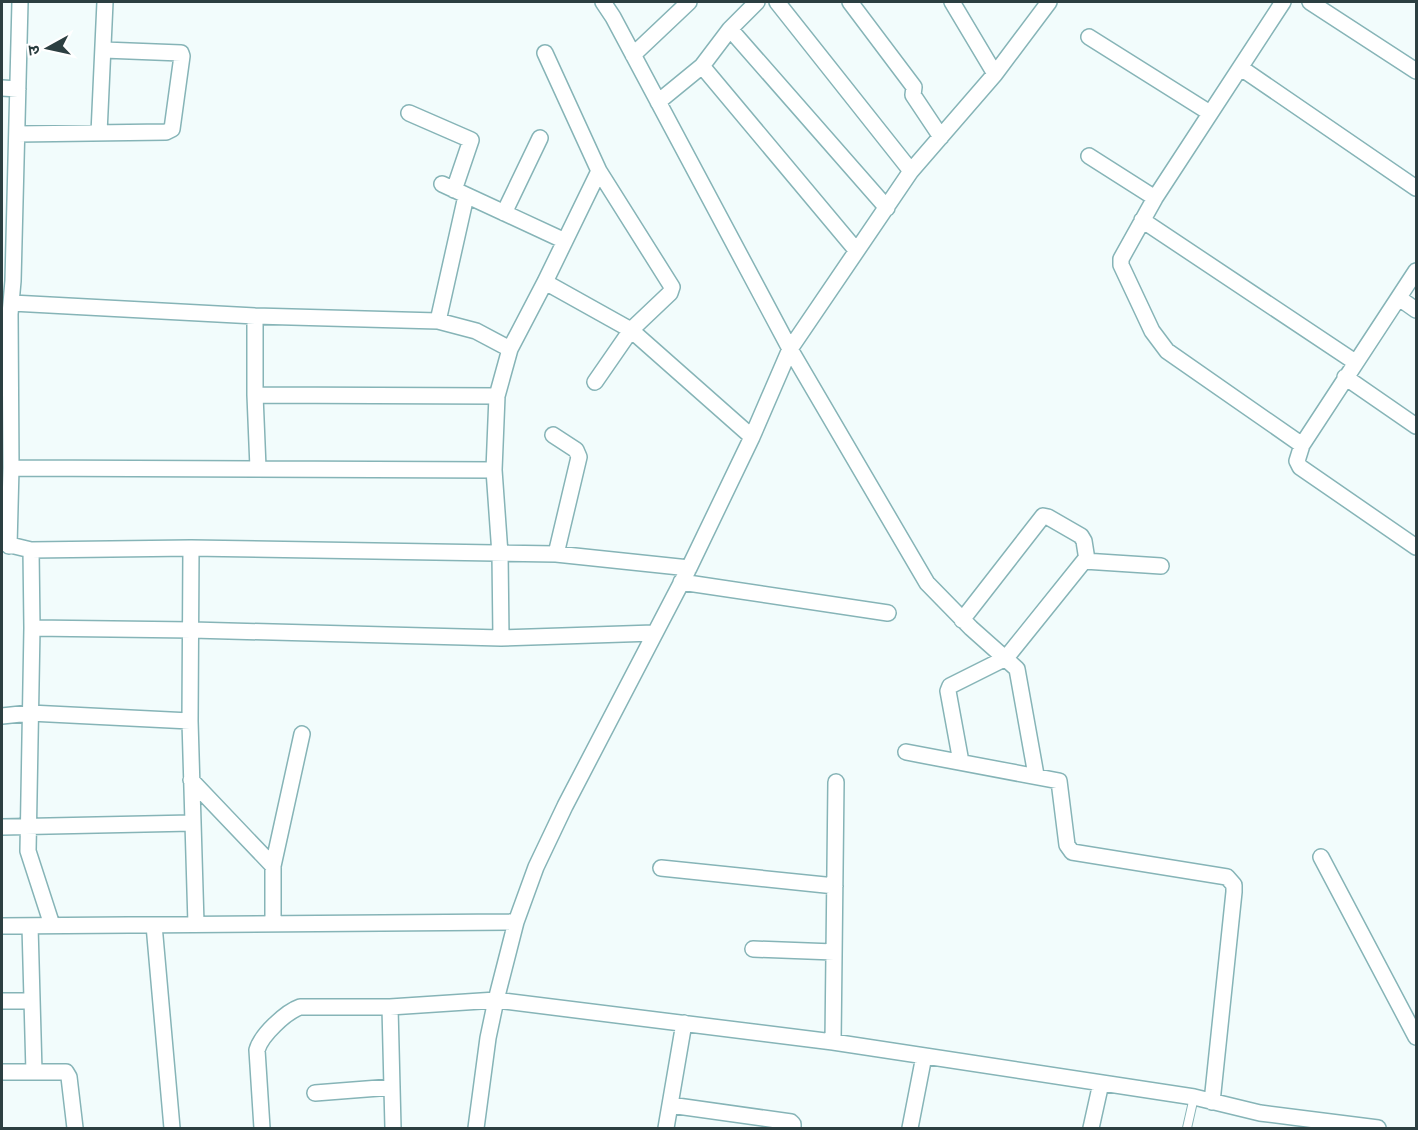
<svg xmlns="http://www.w3.org/2000/svg" width="1418" height="1130" font-family="Karla,'Noto Sans Devanagari',sans-serif">
	<style>
		.lines { fill: none; stroke-linecap: round; stroke-linejoin: round }
		.lane-casing { stroke: #86b4b7; stroke-width: 10 }
		.street-casing { stroke: #86b4b7; stroke-width: 18 }
		.lane { stroke: #fff; stroke-width: 8 }
		.street { stroke: #fff; stroke-width: 15 }
	</style>
	<rect width="100%" height="100%" fill="#f2fcfc"/>
	<g class="lines">
		<g class="lane-casing">
			<path id="lane" d="M 1187,1128 L 1194,1097"/>
		</g>
		<g class="street-casing">
			<path id="street" d="M 603,2 L 613,17 L 790,349 L 927,583 L 971,628 L 1017,669 L 1036,775
				M 777,2 L 911,171
				M 850,2 L 914,87 L 913,95 L 941,137
				M 952,2 L 995,74
				M 1283,2 L 1155,198 L 1121,259 L 1121,265 L 1152,331 L 1167,351 L 1302,445
				M 1310,2 L 1416,71
				M 730,29 L 887,208
				M 1089,37 L 1210,113
				M 545,53 L 599,171 L 672,287 L 670,293 L 631,330 L 595,382
				M 633,55 L 689,2
				M 702,66 L 856,250
				M 1241,68 L 1416,188
				M 2,88 L 18,89
				M 658,102 L 702,66 L 730,29 L 757,2
				M 409,113 L 471,140 L 454,190
				M 99,133 L 105,2
				M 17,134 L 166,132 L 172,129 L 182,56 L 181,53 L 104,50
				M 1089,156 L 1155,198
				M 442,184 L 565,241
				M 504,213 L 540,138
				M 1142,220 L 1355,362
				M 1416,271 L 1302,445 L 1297,461 L 1300,467 L 1416,547
				M 545,282 L 631,330 L 752,437
				M 1399,298 L 1416,310
				M 12,303 L 255,316 L 438,321 L 476,331 L 510,349
				M 255,316 L 255,395
				M 438,321 L 466,196
				M 1345,377 L 1416,426
				M 553,435 L 576,450 L 579,457 L 556,554
				M 11,468 L 494,470
				M 258,468 L 255,395 L 497,396
				M 2,543 L 31,550 L 191,548 L 556,554 L 689,568
				M 9,546 L 11,468 L 10,314 L 13,281 L 20,2
				M 191,548 L 190,721 L 196,924
				M 31,550 L 32,628 L 28,851 L 52,925
				M 681,582 L 888,613
				M 962,620 L 1043,516 L 1048,517 L 1081,536 L 1084,541 L 1087,560
				M 32,628 L 192,630 L 501,638 L 654,633
				M 501,638 L 500,554 L 494,470 L 497,396 L 510,349 L 545,282 L 599,171
				M 2,716 L 30,713 L 190,721
				M 906,752 L 1059,781 L 1067,845 L 1072,852 L 1227,877 L 1234,885 L 1234,892 L 1212,1102
				M 961,762 L 948,691 L 950,686 L 1006,658 L 1084,561 L 1161,566
				M 191,780 L 273,866
				M 2,827 L 192,823
				M 1321,857 L 1416,1037
				M 661,868 L 835,886
				M 273,924 L 273,866 L 302,734
				M 154,925 L 172,1128
				M 2,926 L 516,922
				M 30,926 L 34,1072
				M 753,949 L 834,952
				M 2,1001 L 32,1001
				M 390,1007 L 393,1128
				M 833,1042 L 836,782
				M 2,1072 L 66,1072 L 69,1077 L 75,1128
				M 315,1093 L 392,1087
				M 670,1105 L 791,1122 L 793,1124 L 793,1128
				M 262,1128 L 257,1050 C 261,1035 286,1012 300,1007 L 390,1007 L 496,1000 L 833,1042 L 1194,1097 L 1260,1113 L 1378,1128
				M 476,1128 L 488,1038 L 496,1000 L 516,922 L 536,867 L 565,806 L 689,568 L 752,437 L 790,349 L 911,171 L 995,74 L 1049,2
				M 666,1128 L 684,1023
				M 910,1128 L 924,1056
				M 1091,1128 L 1101,1083"/>
		</g>
		<use href="#lane" class="lane"/>
		<use href="#street" class="street"/>
	</g>
	<rect width="1418" height="1130" fill="none" stroke="#2c3f41" stroke-width="6"/>
	<g transform="translate(48 48) rotate(262)" stroke="#ffffff" stroke-width="4.5" paint-order="stroke">
	<path d="M0-4.5L10 22L0 15L-10 22Z" fill="#2c3f41"/>
	<text y="-9" font-size="16" font-weight="bold" text-anchor="middle" fill="#2c3f41">उ</text>
	</g>
</svg>
